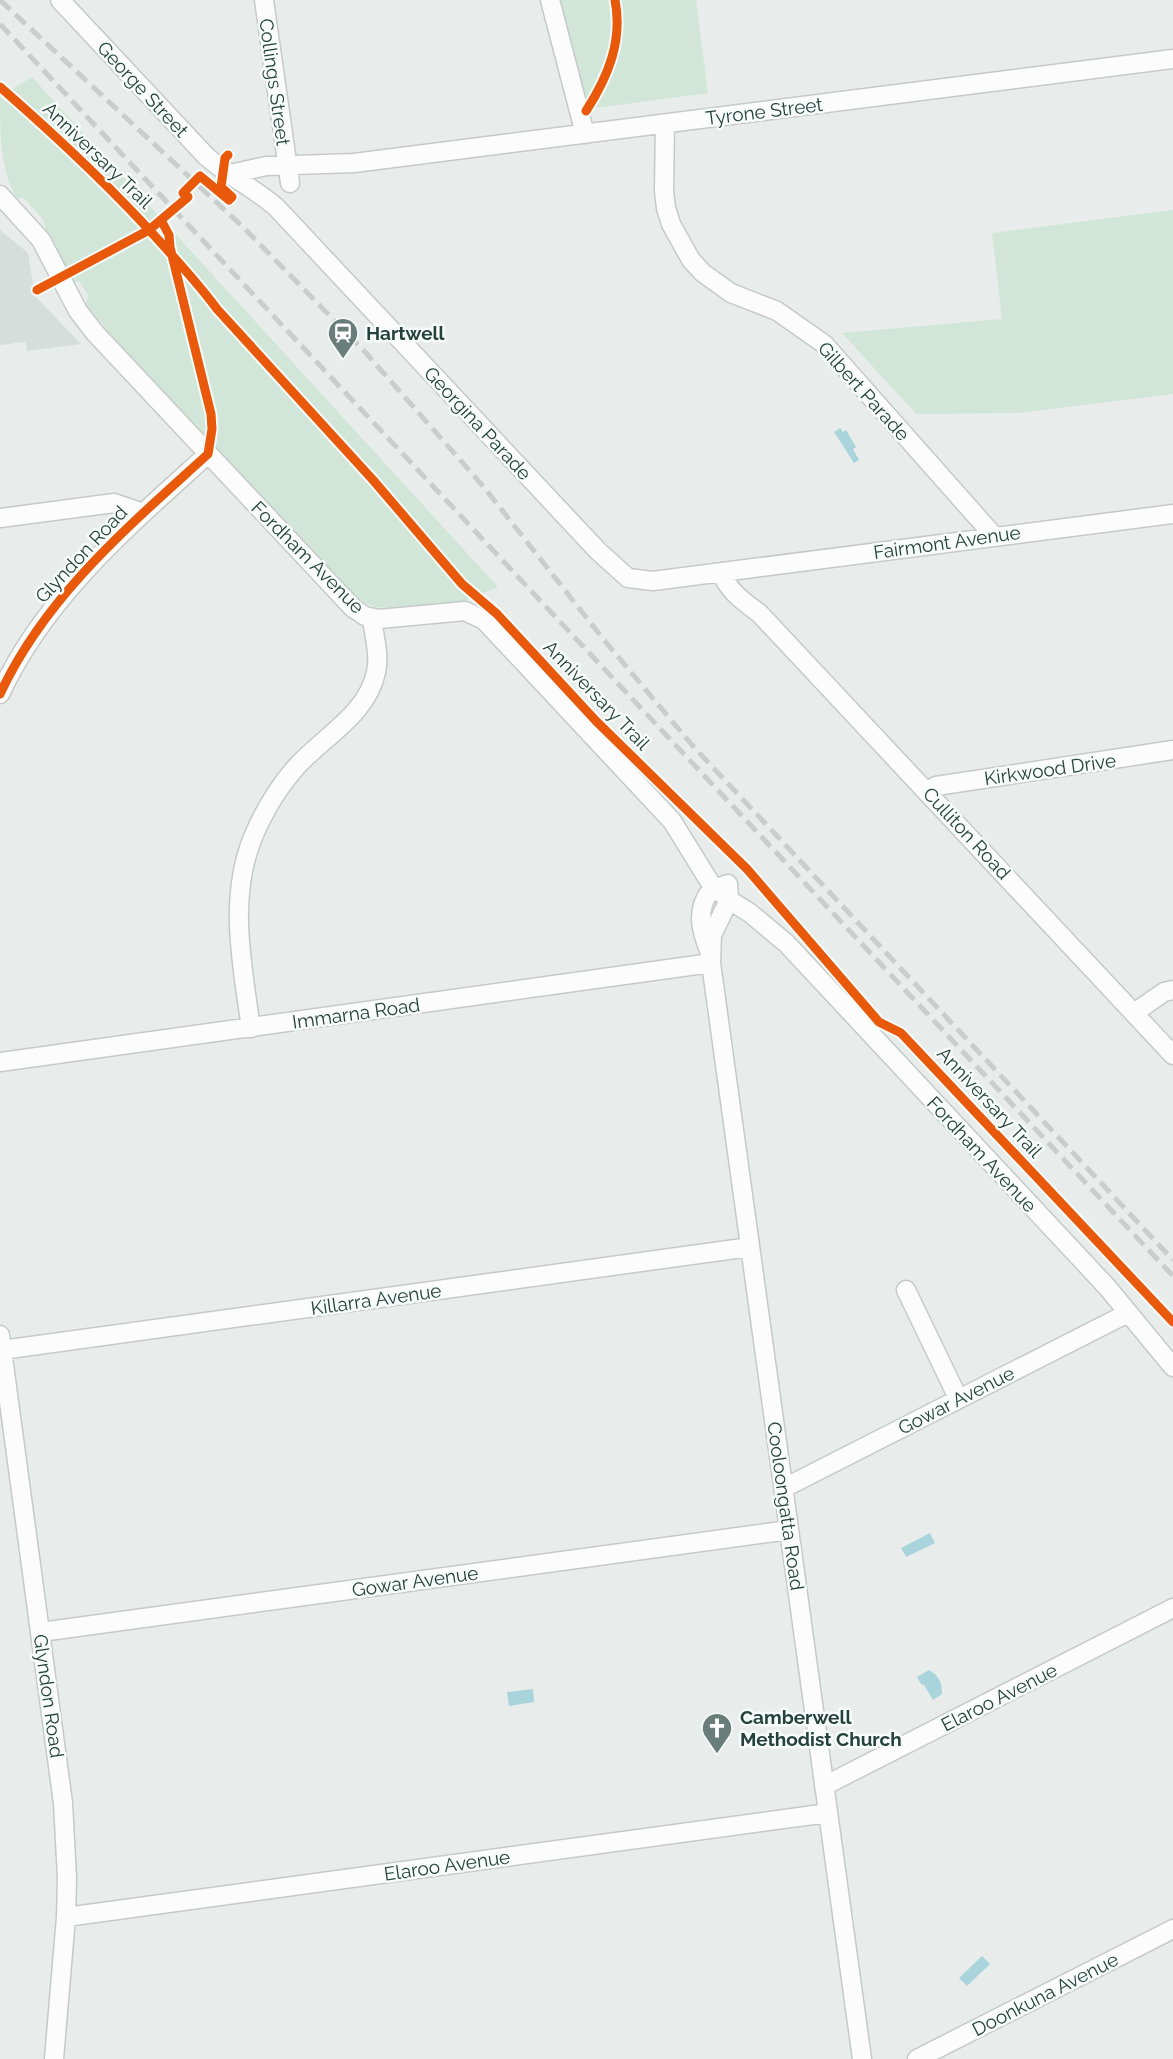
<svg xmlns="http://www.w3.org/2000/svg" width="1173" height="2059" font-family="Raleway,sans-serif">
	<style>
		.built { fill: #d6dedb }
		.green { fill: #d1e6d8 }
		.water { fill: #a9d4db }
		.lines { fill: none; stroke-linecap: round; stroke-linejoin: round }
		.minor-casing { stroke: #c5cac8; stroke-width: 21 }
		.minor { stroke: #fcfcfc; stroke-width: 18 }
		.rail { stroke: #c9cdcc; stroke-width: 5; stroke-dasharray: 14 7; stroke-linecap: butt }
		.cycleway-casing { stroke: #f7fbf9; stroke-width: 13 }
		.cycleway { stroke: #e8590c; stroke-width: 9 }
		.labels { text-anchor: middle; stroke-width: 5; stroke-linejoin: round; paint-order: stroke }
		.street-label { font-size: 19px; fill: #24423a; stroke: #f7fbf9 }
		.poi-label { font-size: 19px; font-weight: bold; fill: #24423a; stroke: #f7fbf9; text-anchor: start }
	</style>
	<rect width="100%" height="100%" fill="#e8edeb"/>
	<path class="built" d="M 0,230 L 28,253 L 35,296 L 81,344 L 27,351 L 25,342 L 0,345 Z"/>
	<path class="green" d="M 560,0 L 696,0 L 708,93 L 588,109 Z
		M 32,77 L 498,587 L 462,602 L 393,608 L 374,607 L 358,599 L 349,590 L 129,357 L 86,304 L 88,295 L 80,282 L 72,281 C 66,267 43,231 44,221 L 24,198 L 17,198 C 0,171 0,130 0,97 Z
		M 1173,210 L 1173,394 L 1019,413 L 916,414 L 842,333 L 1002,319 L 992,233 Z"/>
	<path class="water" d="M 840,428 L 843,432 L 846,430 L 856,447 L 853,449 L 859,460 L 854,463 L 834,432 Z
		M 930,1533 L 935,1543 L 906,1557 L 901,1548 Z
		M 929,1670 C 939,1676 942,1682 942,1694 L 933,1700 L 924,1685 L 921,1684 L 917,1677 Z
		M 533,1689 L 534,1702 L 509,1706 L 507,1692 Z
		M 982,1956 L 990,1964 L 967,1986 L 959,1978 Z"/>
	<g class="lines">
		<g class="minor-casing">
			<path id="minor" d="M 60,0 L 206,156 C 228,176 254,188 276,207 L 598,551 L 628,578 L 653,581 L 1173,514
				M 264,0 L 290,183
				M 550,0 L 585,134
				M 665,124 L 664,191 L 666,208 L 671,224 L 691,260 L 703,273 L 731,293 L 777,311 L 824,344 L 994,536
				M 230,174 L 266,166 L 354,163 L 1173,59
				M 0,195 L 41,240 L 78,311 L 95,333 L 353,608 L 365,616 L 379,619 L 465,611 L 484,620 L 672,821 L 711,884 L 729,900 L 750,913 L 787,944 L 1107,1287 L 1173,1367
				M 0,518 L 114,503 L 143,513
				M 721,572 C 728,591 744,602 759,613 L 1173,1055
				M 0,694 C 46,595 129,526 208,454
				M 927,791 L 936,786 L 1173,750
				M 710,953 C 701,931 695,910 711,890 L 728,884 L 729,900 L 712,935 L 711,963 L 862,2059
				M 1134,1013 L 1164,992 L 1173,990
				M 251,1028 C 242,965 228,898 253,837 C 264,811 279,786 298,765 C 325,736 368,713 376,672 C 380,655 374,636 372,619
				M 0,1062 L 711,963
				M 906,1290 L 958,1398
				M 0,1335 L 63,1803 L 67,1878 L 66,1917 L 54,2059
				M 2,1350 L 750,1247
				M 784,1488 L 1128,1313
				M 41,1632 L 789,1530
				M 824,1786 L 1173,1608
				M 66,1917 L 828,1813
				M 917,2059 L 1173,1929"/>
		</g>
		<use href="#minor" class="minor"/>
		<path class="rail" d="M 0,0 L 245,229 L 366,353 L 483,486 L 604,640 L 692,745 L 1173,1260
			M 0,24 L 1173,1276"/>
		<g class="cycleway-casing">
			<path id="cycleway" d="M 0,87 C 56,136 112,188 162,244 C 181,265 200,286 217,309 L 373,480 L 462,584 L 497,614 L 596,721 L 747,869 L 879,1022 L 901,1033 L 1173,1322
				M 586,111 C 608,77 623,41 615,0
				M 37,290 L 149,230 L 188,197 L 183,193 L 200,176 L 229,200 L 232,197 L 221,187 L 225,158 L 228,155
				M 0,694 C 46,595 129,526 208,454 L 212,429 L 211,414 L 170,247 L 169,235 L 161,220"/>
		</g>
		<use href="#cycleway" class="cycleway"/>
	</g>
	<defs>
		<g id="station-pin" transform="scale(1.575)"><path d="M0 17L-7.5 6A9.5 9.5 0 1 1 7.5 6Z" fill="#697e78" stroke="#f7fbf9"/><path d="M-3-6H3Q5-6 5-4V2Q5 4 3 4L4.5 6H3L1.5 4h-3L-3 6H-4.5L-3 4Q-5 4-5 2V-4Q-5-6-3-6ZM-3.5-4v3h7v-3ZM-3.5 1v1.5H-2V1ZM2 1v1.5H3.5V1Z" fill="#fff"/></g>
		<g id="church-pin" transform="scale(1.575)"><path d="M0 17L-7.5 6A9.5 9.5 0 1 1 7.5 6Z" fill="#697e78" stroke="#f7fbf9"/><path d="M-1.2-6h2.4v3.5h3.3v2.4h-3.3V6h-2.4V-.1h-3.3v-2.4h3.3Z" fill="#fff"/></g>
	</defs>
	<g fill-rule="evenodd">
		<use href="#station-pin" x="343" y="333"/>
		<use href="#church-pin" x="717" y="1728"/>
	</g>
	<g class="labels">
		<g class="street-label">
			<text transform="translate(275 82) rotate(82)" y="7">Collings Street</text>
			<text transform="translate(143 89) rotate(47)" y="7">George Street</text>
			<text transform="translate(764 111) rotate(-7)" y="7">Tyrone Street</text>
			<text transform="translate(98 155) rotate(44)" y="7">Anniversary Trail</text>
			<text transform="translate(864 391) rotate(48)" y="7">Gilbert Parade</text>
			<text transform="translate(478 423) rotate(47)" y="7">Georgina Parade</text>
			<text transform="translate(947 542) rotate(-8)" y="7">Fairmont Avenue</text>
			<text transform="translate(81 554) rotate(-47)" y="7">Glyndon Road</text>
			<text transform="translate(308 557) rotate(45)" y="7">Fordham Avenue</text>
			<text transform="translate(597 695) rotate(46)" y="7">Anniversary Trail</text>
			<text transform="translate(1050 769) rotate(-8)" y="7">Kirkwood Drive</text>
			<text transform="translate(967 833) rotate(47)" y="7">Culliton Road</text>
			<text transform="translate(356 1013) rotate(-8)" y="7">Immarna Road</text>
			<text transform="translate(990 1102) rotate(47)" y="7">Anniversary Trail</text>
			<text transform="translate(982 1154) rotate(47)" y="7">Fordham Avenue</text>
			<text transform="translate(376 1299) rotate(-8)" y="7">Killarra Avenue</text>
			<text transform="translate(956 1400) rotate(-27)" y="7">Gowar Avenue</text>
			<text transform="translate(786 1506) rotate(82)" y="7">Cooloongatta Road</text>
			<text transform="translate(415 1581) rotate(-8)" y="7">Gowar Avenue</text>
			<text transform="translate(49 1696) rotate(82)" y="7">Glyndon Road</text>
			<text transform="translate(999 1697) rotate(-27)" y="7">Elaroo Avenue</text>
			<text transform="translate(447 1865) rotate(-8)" y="7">Elaroo Avenue</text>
			<text transform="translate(1045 1994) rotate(-27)" y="7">Doonkuna Avenue</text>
		</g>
		<g class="poi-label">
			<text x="366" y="340">Hartwell</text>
			<text x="740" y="1724">Camberwell<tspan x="740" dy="22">Methodist Church</tspan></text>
		</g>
	</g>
</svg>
